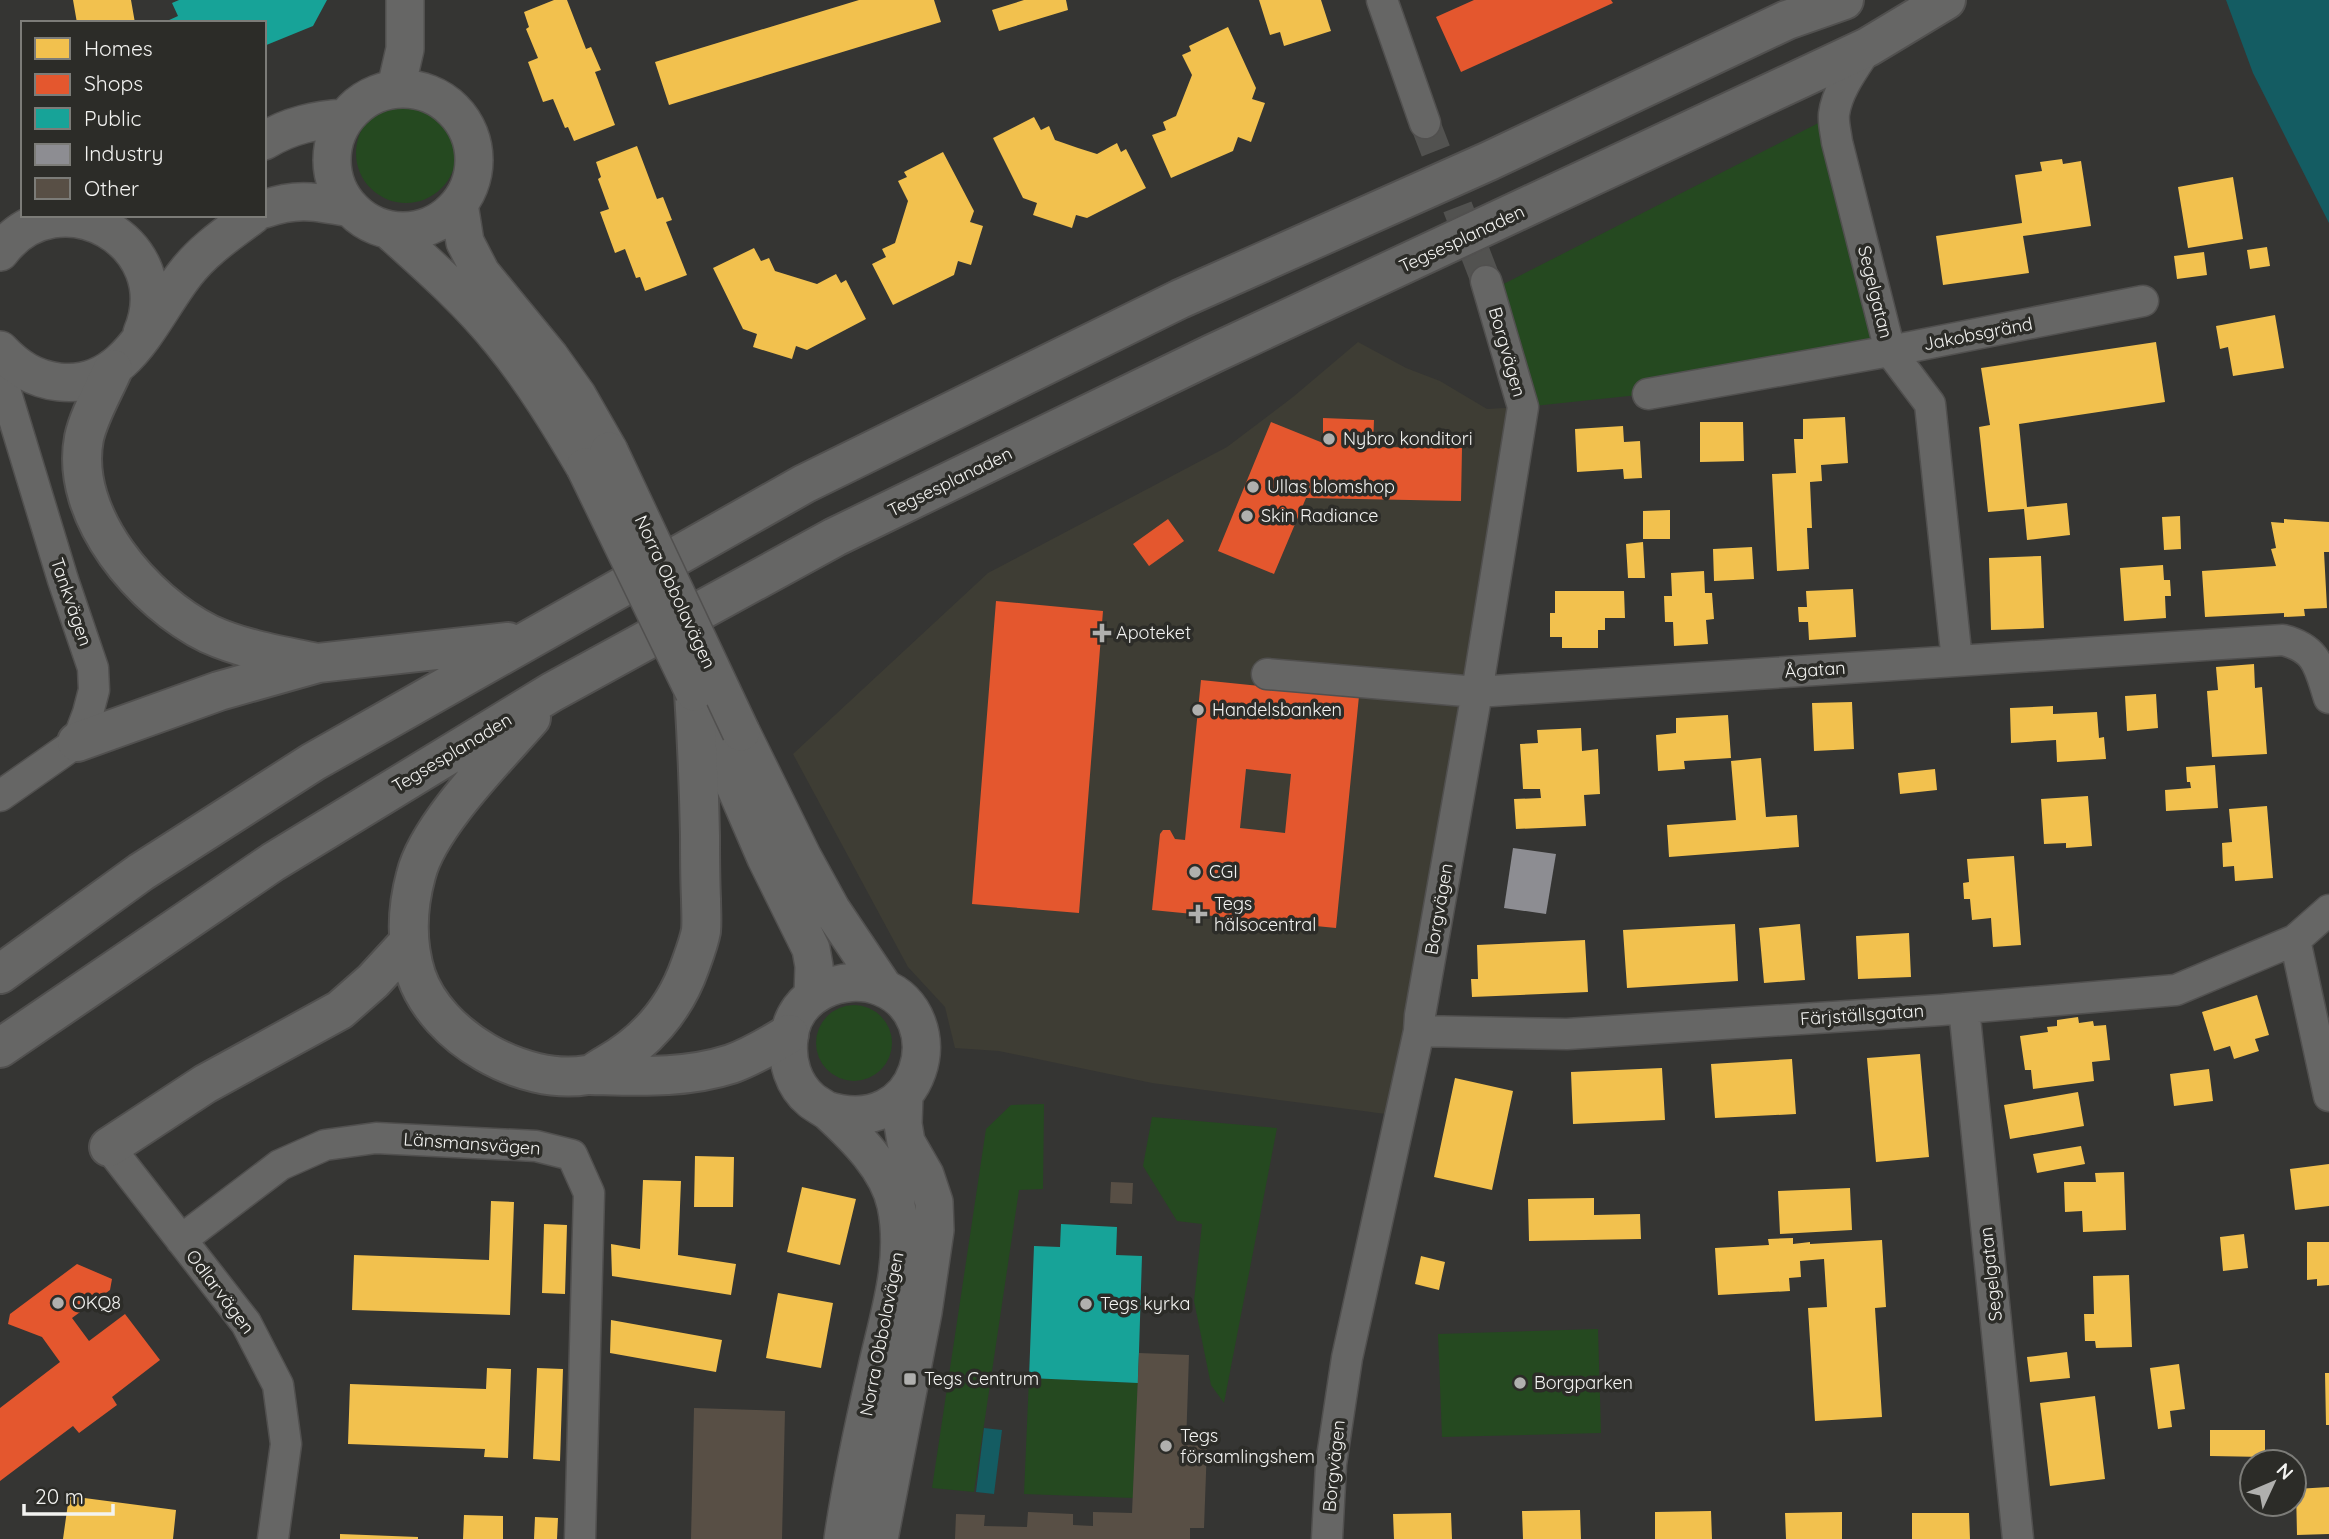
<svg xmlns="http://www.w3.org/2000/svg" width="2329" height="1539" font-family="Quicksand,sans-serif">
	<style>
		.built { fill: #3e3d34 }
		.green { fill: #254920 }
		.water { fill: #145c62 }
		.homes { fill: #f2c14e }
		.shops { fill: #e4572e; fill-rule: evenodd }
		.public { fill: #17a398 }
		.industry { fill: #8d8d92 }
		.building { fill: #584f45 }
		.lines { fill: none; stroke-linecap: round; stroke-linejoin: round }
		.minor-tunnel { stroke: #525250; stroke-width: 30; stroke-dasharray: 30 15; stroke-linecap: butt }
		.minor-casing { stroke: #51504f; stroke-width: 33 }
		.tertiary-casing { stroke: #51504f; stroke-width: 40 }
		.secondary-casing { stroke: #51504f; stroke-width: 42 }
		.minor { stroke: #666665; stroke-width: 30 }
		.tertiary { stroke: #666665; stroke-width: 37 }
		.secondary { stroke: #666665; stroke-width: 38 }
		.tertiary-bridge-casing { stroke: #51504f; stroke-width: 40; stroke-linecap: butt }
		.tertiary-bridge { stroke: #666665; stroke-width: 37 }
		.poi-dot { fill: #b0b0ae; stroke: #2c2c28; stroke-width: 2.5 }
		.labels { text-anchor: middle; stroke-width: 7; stroke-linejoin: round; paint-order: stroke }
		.street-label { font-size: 18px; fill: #f3f3f1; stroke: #2c2c28 }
		.poi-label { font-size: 18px; fill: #f3f3f1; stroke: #2c2c28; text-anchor: start }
	</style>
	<rect width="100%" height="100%" fill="#353533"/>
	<path class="built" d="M 1358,342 L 1406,368 L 1440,381 L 1487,409 L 1523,407 L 1401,1116 L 1152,1083 L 999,1051 L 955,1048 L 945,1007 L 908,967 L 793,754 L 988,573 L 1227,447 L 1293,397 Z"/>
	<path class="green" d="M356 153a50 50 0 1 1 100 0a50 50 0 1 1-100 0Z
		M 1834,115 L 1890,351 L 1648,394 L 1523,407 L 1490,291 Z
		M816 1043a38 38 0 1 1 76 0a38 38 0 1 1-76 0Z
		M 1044,1104 L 1043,1189 L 1019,1190 L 974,1492 L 932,1488 L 986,1129 L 1011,1105 Z
		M 1152,1117 L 1277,1128 L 1224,1403 L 1211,1385 L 1194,1301 L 1202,1224 L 1177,1221 L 1143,1166 Z
		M 1598,1329 L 1601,1433 L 1442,1437 L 1438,1334 Z
		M 1029,1378 L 1138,1383 L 1133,1498 L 1024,1494 Z"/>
	<path class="water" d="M 2226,0 L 2329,0 L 2329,223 L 2253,73 Z
		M 984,1428 L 1002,1430 L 994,1494 L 976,1492 Z"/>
	<path class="homes" d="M 73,0 L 131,0 L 135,23 L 77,23 Z
		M 554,0 L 567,0 L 586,49 L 591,47 L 601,70 L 595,72 L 615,125 L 574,141 L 568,127 L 565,128 L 553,99 L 543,102 L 528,62 L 538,58 L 526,29 L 529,27 L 524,12 Z
		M 859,0 L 934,0 L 941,22 L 669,105 L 655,62 Z
		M 1024,0 L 1066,0 L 1068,10 L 999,31 L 992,10 Z
		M 1259,0 L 1321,0 L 1331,31 L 1284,46 L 1280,32 L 1270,35 Z
		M 1228,27 L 1256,88 L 1252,99 L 1265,103 L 1251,142 L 1238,137 L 1233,151 L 1171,178 L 1152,135 L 1166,130 L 1163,122 L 1176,116 L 1192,75 L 1182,55 L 1191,51 L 1189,46 Z
		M 1034,117 L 1041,130 L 1049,126 L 1055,140 L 1078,148 L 1097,154 L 1117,143 L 1121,152 L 1126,149 L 1146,188 L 1087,218 L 1076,215 L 1072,228 L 1033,215 L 1037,203 L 1023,198 L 993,138 Z
		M 637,146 L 657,199 L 663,197 L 672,220 L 666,222 L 687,275 L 645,291 L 640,277 L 636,278 L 625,249 L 615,253 L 600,212 L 609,209 L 598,179 L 601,177 L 596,162 Z
		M 943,152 L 974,211 L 970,222 L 983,226 L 971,265 L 958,261 L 954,275 L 893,305 L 872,264 L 886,257 L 882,249 L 895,243 L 908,201 L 898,181 L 907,177 L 904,172 Z
		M 2062,159 L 2063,164 L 2081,161 L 2091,226 L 2023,236 L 2029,273 L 1943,285 L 1936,236 L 2022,223 L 2015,175 L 2042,171 L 2040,162 Z
		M 2233,177 L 2243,239 L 2188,248 L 2178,187 Z
		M 2267,247 L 2270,266 L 2250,269 L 2247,250 Z
		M 754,248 L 761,261 L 769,258 L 775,271 L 817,284 L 836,274 L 841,283 L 846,280 L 866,319 L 807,350 L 796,346 L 792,359 L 753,347 L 757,334 L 743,329 L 713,268 Z
		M 2204,252 L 2207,275 L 2177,279 L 2174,256 Z
		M 2275,315 L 2284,368 L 2233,376 L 2228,347 L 2220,349 L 2216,326 Z
		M 2156,342 L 2165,402 L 2019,424 L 2027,507 L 2067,503 L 2070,535 L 2027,540 L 2024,509 L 1988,512 L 1979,427 L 1990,425 L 1981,368 Z
		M 1845,417 L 1848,463 L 1821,465 L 1822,481 L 1810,482 L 1812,528 L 1807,528 L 1809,569 L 1777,571 L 1772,474 L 1796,473 L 1794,439 L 1803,439 L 1803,419 Z
		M 1700,422 L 1743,422 L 1744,461 L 1700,462 Z
		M 1623,426 L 1624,442 L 1640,441 L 1642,478 L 1624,479 L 1623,469 L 1577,472 L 1575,429 Z
		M 1670,510 L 1670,539 L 1643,539 L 1643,511 Z
		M 2180,516 L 2181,549 L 2164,550 L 2162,517 Z
		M 2284,519 L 2329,522 L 2329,552 L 2324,552 L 2327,608 L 2304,609 L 2305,616 L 2284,617 L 2284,613 L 2205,617 L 2202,571 L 2276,566 L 2271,549 L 2276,548 L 2271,522 L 2284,523 Z
		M 1643,542 L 1645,578 L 1628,578 L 1626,544 Z
		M 1752,547 L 1754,579 L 1714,581 L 1713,549 Z
		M 2041,556 L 2044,628 L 1991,630 L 1989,558 Z
		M 2163,565 L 2164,580 L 2170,580 L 2171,596 L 2165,596 L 2166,618 L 2124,621 L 2120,568 Z
		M 1704,571 L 1705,593 L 1712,593 L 1714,619 L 1706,620 L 1708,644 L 1674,646 L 1673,622 L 1665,622 L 1664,596 L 1672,596 L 1671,573 Z
		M 1853,589 L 1856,637 L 1809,640 L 1808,622 L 1799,622 L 1798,607 L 1807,607 L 1806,591 Z
		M 1555,591 L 1624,591 L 1625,618 L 1605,618 L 1605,630 L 1598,630 L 1598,648 L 1562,648 L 1562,637 L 1550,637 L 1550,613 L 1555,613 Z
		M 2254,664 L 2255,688 L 2262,687 L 2267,754 L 2212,757 L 2207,691 L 2218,690 L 2216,667 Z
		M 2156,694 L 2158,728 L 2127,731 L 2125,696 Z
		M 1852,702 L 1854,749 L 1814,751 L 1812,703 Z
		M 2053,706 L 2053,714 L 2097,712 L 2099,738 L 2104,737 L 2106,759 L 2057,762 L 2056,740 L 2011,743 L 2010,708 Z
		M 1728,715 L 1731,758 L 1684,761 L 1685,769 L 1658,771 L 1656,735 L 1676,733 L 1676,718 Z
		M 1581,728 L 1582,751 L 1598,749 L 1600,794 L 1584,795 L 1586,826 L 1516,829 L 1514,799 L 1541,798 L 1540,789 L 1523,789 L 1520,744 L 1538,743 L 1537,730 Z
		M 1761,758 L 1766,817 L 1797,815 L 1799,847 L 1669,857 L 1667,825 L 1736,820 L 1731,761 Z
		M 2215,765 L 2218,808 L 2166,811 L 2165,790 L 2191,788 L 2190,782 L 2187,782 L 2186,767 Z
		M 1935,769 L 1937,790 L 1900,794 L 1898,773 Z
		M 2088,796 L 2092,846 L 2066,848 L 2066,843 L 2044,844 L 2041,799 Z
		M 2267,806 L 2273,878 L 2235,881 L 2234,866 L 2223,867 L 2222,843 L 2232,842 L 2229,809 Z
		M 2014,856 L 2021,945 L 1993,947 L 1991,918 L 1972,920 L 1970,899 L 1964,899 L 1963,883 L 1969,882 L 1967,859 Z
		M 1735,924 L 1738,981 L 1627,988 L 1623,930 Z
		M 1800,924 L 1805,980 L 1764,983 L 1759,928 Z
		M 1909,933 L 1911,977 L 1858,979 L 1856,936 Z
		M 1585,940 L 1588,992 L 1472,997 L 1471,979 L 1478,979 L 1477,945 Z
		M 2257,995 L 2269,1035 L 2255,1039 L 2259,1051 L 2234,1059 L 2230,1046 L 2214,1051 L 2202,1012 Z
		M 2078,1017 L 2079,1023 L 2093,1021 L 2094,1026 L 2106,1025 L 2110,1060 L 2092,1062 L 2094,1081 L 2033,1089 L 2031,1070 L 2025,1070 L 2020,1036 L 2048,1032 L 2047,1027 L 2057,1026 L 2057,1020 Z
		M 1920,1054 L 1929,1157 L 1876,1162 L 1867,1058 Z
		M 1792,1059 L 1796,1114 L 1715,1118 L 1711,1064 Z
		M 1662,1068 L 1665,1120 L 1573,1124 L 1571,1072 Z
		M 2209,1069 L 2213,1101 L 2174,1106 L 2170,1074 Z
		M 1455,1078 L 1513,1091 L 1492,1190 L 1434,1177 Z
		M 2078,1092 L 2084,1126 L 2010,1139 L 2004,1105 Z
		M 2081,1146 L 2085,1164 L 2037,1173 L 2033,1154 Z
		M 695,1156 L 734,1157 L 733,1207 L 694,1207 Z
		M 2329,1164 L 2329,1206 L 2295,1210 L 2290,1169 Z
		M 2124,1172 L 2126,1230 L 2083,1232 L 2082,1211 L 2065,1212 L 2064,1182 L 2096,1182 L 2095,1173 Z
		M 643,1180 L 681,1181 L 678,1255 L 736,1264 L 731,1295 L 612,1276 L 611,1244 L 640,1249 Z
		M 802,1187 L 856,1199 L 840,1265 L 787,1252 Z
		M 1850,1188 L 1852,1230 L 1780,1234 L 1778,1191 Z
		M 1594,1198 L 1594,1215 L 1640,1214 L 1641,1239 L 1529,1241 L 1528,1199 Z
		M 491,1201 L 514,1202 L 510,1315 L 352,1310 L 354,1255 L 489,1260 Z
		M 544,1224 L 567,1225 L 565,1294 L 542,1293 Z
		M 2244,1234 L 2248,1268 L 2223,1271 L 2220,1237 Z
		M 1793,1238 L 1793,1244 L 1810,1242 L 1810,1244 L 1882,1240 L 1886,1307 L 1875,1308 L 1882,1417 L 1815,1421 L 1808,1308 L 1827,1307 L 1824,1259 L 1800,1261 L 1801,1277 L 1789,1278 L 1790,1291 L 1718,1295 L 1715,1248 L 1769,1245 L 1768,1239 Z
		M 2307,1242 L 2329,1242 L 2329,1285 L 2317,1286 L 2317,1279 L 2307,1280 Z
		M 1421,1256 L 1445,1262 L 1439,1290 L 1415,1284 Z
		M 2129,1275 L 2132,1347 L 2096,1348 L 2095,1341 L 2085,1341 L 2084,1314 L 2094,1314 L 2093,1276 Z
		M 778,1293 L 833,1303 L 821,1368 L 766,1358 Z
		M 611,1320 L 722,1340 L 716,1372 L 610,1353 Z
		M 2067,1352 L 2070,1378 L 2030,1382 L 2027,1357 Z
		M 2179,1364 L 2185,1409 L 2170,1411 L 2172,1427 L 2158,1429 L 2150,1368 Z
		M 487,1368 L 511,1369 L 508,1458 L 484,1457 L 485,1449 L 348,1444 L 350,1384 L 486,1389 Z
		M 537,1368 L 563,1369 L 560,1461 L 533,1459 Z
		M 2325,1373 L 2329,1373 L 2329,1425 L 2326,1425 Z
		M 2095,1396 L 2105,1479 L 2050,1486 L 2040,1403 Z
		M 2210,1430 L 2265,1430 L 2265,1457 L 2210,1456 Z
		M 2329,1487 L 2329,1534 L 2297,1535 L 2296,1489 Z
		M 69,1496 L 176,1510 L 173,1539 L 63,1539 Z
		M 1580,1510 L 1581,1539 L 1523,1539 L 1522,1511 Z
		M 1711,1511 L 1712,1539 L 1655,1539 L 1655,1512 Z
		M 1842,1512 L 1842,1539 L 1786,1539 L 1785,1513 Z
		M 1451,1513 L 1452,1539 L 1394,1539 L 1393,1514 Z
		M 1912,1513 L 1969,1513 L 1970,1539 L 1912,1539 Z
		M 464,1515 L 503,1516 L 503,1539 L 463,1539 Z
		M 535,1517 L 558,1518 L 557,1539 L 534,1539 Z
		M 340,1534 L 418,1537 L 418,1539 L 340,1539 Z"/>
	<path class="shops" d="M 1474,0 L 1611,0 L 1613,3 L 1461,72 L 1436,17 Z
		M 1323,418 L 1374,420 L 1373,447 L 1462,448 L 1461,501 L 1306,498 L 1274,574 L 1218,551 L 1271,422 L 1323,443 Z
		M 1168,519 L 1184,541 L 1149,566 L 1133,544 Z
		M 996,601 L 1103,611 L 1079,913 L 972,904 Z
		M 1201,680 L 1359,696 L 1336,928 L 1152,910 L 1160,834 L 1163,830 L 1170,830 L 1175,839 L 1185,840 ZM 1246,769 L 1291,774 L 1285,833 L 1240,828 Z
		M 77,1264 L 112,1279 L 110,1290 L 72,1318 L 89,1341 L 125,1314 L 160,1360 L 112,1397 L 117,1405 L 79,1433 L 73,1426 L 0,1481 L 0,1408 L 60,1362 L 42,1337 L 8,1324 L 10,1314 Z"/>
	<path class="public" d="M 179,0 L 327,0 L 313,26 L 264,46 L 264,23 L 168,23 L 167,21 L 178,16 L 172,3 Z
		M 1061,1224 L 1117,1227 L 1116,1255 L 1142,1256 L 1138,1383 L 1029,1378 L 1034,1246 L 1060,1247 Z"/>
	<path class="industry" d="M 1513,848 L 1556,854 L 1546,914 L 1504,908 Z"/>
	<path class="building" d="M 1111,1182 L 1133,1183 L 1132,1204 L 1110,1203 Z
		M 1139,1353 L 1189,1355 L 1186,1445 L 1207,1446 L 1204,1528 L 1190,1528 L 1190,1539 L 955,1539 L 956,1514 L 985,1515 L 984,1526 L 1027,1527 L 1028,1512 L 1073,1514 L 1073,1525 L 1093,1526 L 1093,1512 L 1132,1513 Z
		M 694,1408 L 785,1411 L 782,1539 L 691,1539 Z"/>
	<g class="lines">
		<path class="minor-tunnel" d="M 1425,123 L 1486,281"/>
		<g class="minor-casing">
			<path id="minor" d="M 1382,0 L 1425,123
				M 1868,47 C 1855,67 1837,90 1834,114 C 1833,123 1836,133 1837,142 L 1890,351 L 1930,404 L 1957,661
				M 0,373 L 63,580 L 93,668 L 94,690 L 88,713 L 77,742 L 0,796
				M 1648,394 L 1890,351 L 2143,301
				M 1267,674 L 1477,692 L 2283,640 C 2318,649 2319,667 2329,698
				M 2295,940 L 2329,1096
				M 1964,1008 L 2018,1539
				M 1419,1031 L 1567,1034 L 1941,1010 L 2176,990 L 2295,940 L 2329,910
				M 109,1147 L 246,1323 L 278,1385 L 286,1444 L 273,1539
				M 181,1240 L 280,1165 L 325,1145 L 376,1138 L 536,1146 L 572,1155 L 589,1193 L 580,1539
				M 1327,1539 L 1331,1464 L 1347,1358 L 1419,1031 L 1420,1015 L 1477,692 L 1523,407 L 1486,281"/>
		</g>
		<g class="tertiary-casing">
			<path id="tertiary" d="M 396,88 L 405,49 L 405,0
				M332 160a71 71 0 1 1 142 0a71 71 0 1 1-142 0Z
				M 264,141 C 290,125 316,120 345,118
				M 459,204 L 465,242 L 481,273 L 550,357 L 577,395 L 609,451
				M 264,209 C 299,197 316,202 351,208
				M 389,230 C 428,265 468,300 501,341 C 533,380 559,423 585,467
				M 0,252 C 59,174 180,243 142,333
				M 0,350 C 17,368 34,379 59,382 C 126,390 151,317 185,274 C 203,250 229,233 253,215
				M 696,696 L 766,858 L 811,949 L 814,966 L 813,996
				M 741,732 L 803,858 L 831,909 L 884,988
				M 826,1110 C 923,1141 954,1016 881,987 C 843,972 793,994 789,1038 C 786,1061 793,1085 811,1100 C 817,1105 824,1108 829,1112 C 856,1137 888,1168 896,1205 C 908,1261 888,1318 876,1372 C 863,1428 851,1483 843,1539
				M 879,1539 L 923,1312 L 935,1230 L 934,1202 L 925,1175 L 906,1142 L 903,1124 L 904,1095"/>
		</g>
		<g class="secondary-casing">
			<path id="secondary" d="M 113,369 C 104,390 89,415 84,438 C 69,516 144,602 209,634 C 242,649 277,655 312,662
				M 531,718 C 496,758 428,826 416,875 C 407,908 406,943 416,975 C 437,1037 523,1086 587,1075 C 594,1074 600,1068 606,1065 C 645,1043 675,1009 690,966 C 694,955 699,942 701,931 C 702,921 701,909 701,899 C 700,878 700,856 700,835 C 699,787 697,740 694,692
				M 77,742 L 219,691 L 318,663 L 508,642
				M 0,974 L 141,872 L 313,762 L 804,484 L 1180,299 L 1489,161 L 1787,20 L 1844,0
				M 0,1048 L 273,862 L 552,692 L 835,537 L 1212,354 L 1868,47 L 1946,0
				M 590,1075 C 637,1076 685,1079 731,1064 C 751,1057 771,1045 789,1034
				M 109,1147 L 205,1084 L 340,1010 L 373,981 L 408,943"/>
		</g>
		<use href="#minor" class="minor"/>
		<use href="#tertiary" class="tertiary"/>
		<use href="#secondary" class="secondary"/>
		<g class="tertiary-bridge-casing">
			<path id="tertiary-bridge" d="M 609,451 L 741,732
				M 585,467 L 694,692"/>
		</g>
		<use href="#tertiary-bridge" class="tertiary-bridge"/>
	</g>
	<g class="poi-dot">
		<circle cx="1329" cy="439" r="7"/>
		<circle cx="1253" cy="487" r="7"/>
		<circle cx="1247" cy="516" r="7"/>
		<path d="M1098.5 622.5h7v7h7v7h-7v7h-7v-7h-7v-7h7z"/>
		<circle cx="1198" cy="710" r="7"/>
		<circle cx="1195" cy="872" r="7"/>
		<path d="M1194.5 903.5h7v7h7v7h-7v7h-7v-7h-7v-7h7z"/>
		<circle cx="58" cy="1303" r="7"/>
		<circle cx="1086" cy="1304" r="7"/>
		<rect x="903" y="1372" width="14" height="14" rx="3.5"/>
		<circle cx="1520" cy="1383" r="7"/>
		<circle cx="1166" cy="1446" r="7"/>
	</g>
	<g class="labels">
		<g class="street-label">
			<text transform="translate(1462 239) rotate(-25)" y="6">Tegsesplanaden</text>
			<text transform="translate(1875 292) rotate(76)" y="6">Segelgatan</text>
			<text transform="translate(1978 334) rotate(-11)" y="6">Jakobsgränd</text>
			<text transform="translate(1507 352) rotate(74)" y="6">Borgvägen</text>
			<text transform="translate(950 482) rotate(-26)" y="6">Tegsesplanaden</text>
			<text transform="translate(675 592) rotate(65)" y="6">Norra Obbolavägen</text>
			<text transform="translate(71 602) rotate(71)" y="6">Tankvägen</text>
			<text transform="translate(1815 670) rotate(-4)" y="6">Ågatan</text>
			<text transform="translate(452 753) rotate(-31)" y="6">Tegsesplanaden</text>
			<text transform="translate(1439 909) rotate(-80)" y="6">Borgvägen</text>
			<text transform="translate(1862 1015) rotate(-4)" y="6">Färjställsgatan</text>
			<text transform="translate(472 1144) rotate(4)" y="6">Länsmansvägen</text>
			<text transform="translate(1991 1274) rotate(-96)" y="6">Segelgatan</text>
			<text transform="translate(220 1292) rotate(53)" y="6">Odlarvägen</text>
			<text transform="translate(882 1334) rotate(-79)" y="6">Norra Obbolavägen</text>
			<text transform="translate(1334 1466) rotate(-84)" y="6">Borgvägen</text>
		</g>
		<g class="poi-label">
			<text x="1343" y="445">Nybro konditori</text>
			<text x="1267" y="493">Ullas blomshop</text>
			<text x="1261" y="522">Skin Radiance</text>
			<text x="1116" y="639">Apoteket</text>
			<text x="1212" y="716">Handelsbanken</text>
			<text x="1209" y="878">CGI</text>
			<text x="1214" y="910">Tegs<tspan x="1214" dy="21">hälsocentral</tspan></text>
			<text x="72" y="1309">OKQ8</text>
			<text x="1100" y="1310">Tegs kyrka</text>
			<text x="924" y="1385">Tegs Centrum</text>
			<text x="1534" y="1389">Borgparken</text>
			<text x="1180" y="1442">Tegs<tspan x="1180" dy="21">församlingshem</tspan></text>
		</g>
	</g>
	<rect x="21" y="21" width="245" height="196" fill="#2c2c28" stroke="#7c7c78" stroke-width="2"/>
	<rect x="35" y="38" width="35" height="21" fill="#f2c14e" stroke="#7c7c78" stroke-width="2"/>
	<text x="84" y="56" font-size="21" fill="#f3f3f1">Homes</text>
	<rect x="35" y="74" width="35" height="21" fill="#e4572e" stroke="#7c7c78" stroke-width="2"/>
	<text x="84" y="91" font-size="21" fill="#f3f3f1">Shops</text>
	<rect x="35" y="108" width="35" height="21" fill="#17a398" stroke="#7c7c78" stroke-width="2"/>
	<text x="84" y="126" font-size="21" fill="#f3f3f1">Public</text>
	<rect x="35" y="144" width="35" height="21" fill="#8d8d92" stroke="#7c7c78" stroke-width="2"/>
	<text x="84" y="161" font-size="21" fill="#f3f3f1">Industry</text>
	<rect x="35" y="178" width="35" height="21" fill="#584f45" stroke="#7c7c78" stroke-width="2"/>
	<text x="84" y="196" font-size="21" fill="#f3f3f1">Other</text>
	<g transform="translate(2273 1483) rotate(46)"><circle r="33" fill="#2c2c28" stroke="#7c7c78" stroke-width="2"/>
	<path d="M0-5L12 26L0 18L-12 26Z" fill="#b0b0ae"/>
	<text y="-10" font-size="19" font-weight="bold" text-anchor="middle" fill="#f3f3f1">N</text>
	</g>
	<path d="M24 1504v10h89v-10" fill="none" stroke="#f3f3f1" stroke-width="3.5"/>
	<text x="35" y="1504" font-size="21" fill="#f3f3f1" stroke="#2c2c28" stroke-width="5" paint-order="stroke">20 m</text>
</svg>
